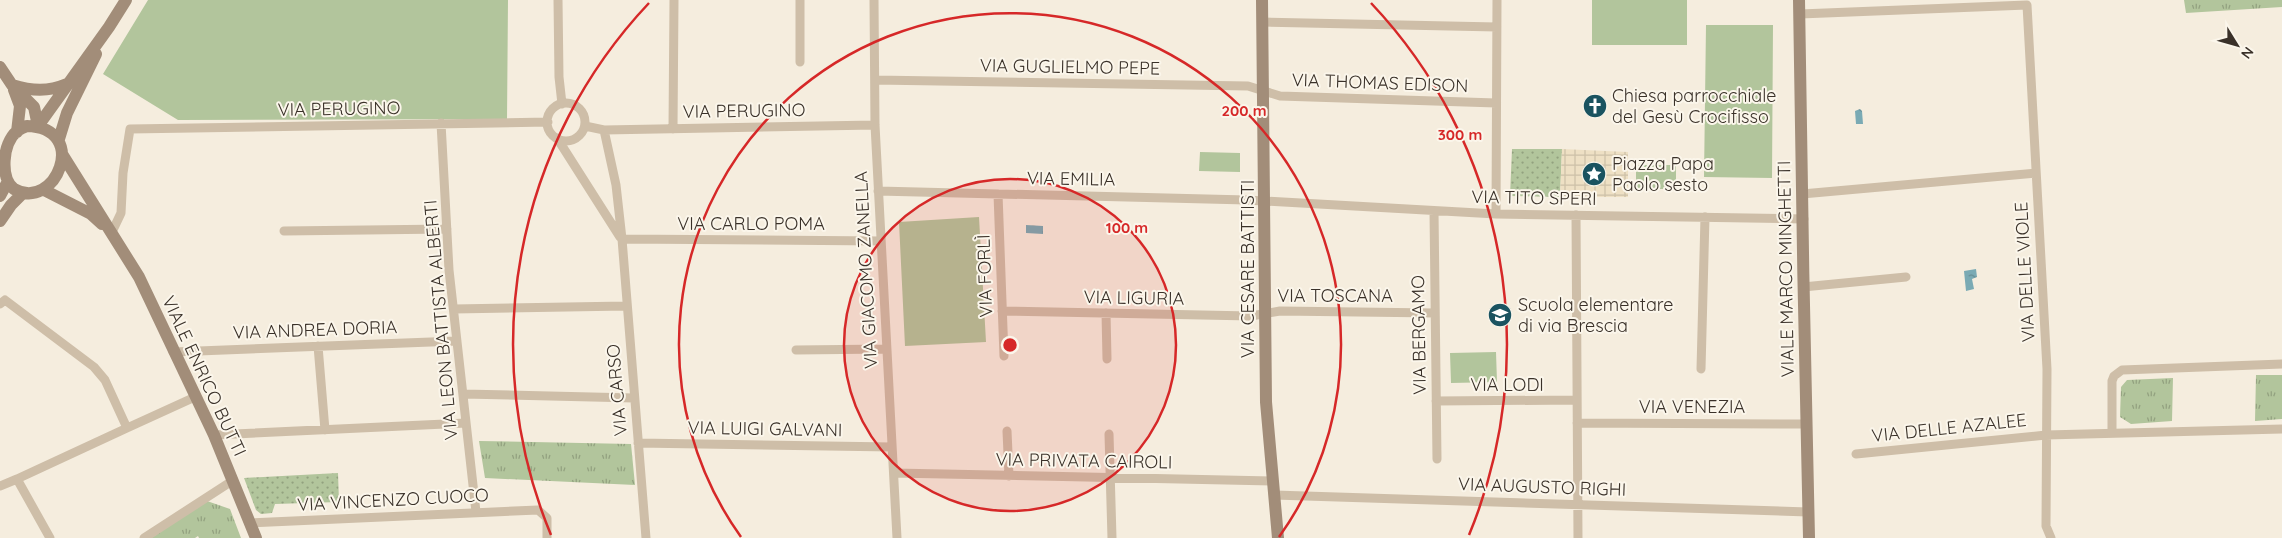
<svg xmlns="http://www.w3.org/2000/svg" width="2282" height="538" font-family="Quicksand,sans-serif">
	<style>
		.grass { fill: url(#grass-tufts) }
		.park { fill: url(#park-dots) }
		.pitch { fill: #b2c59c }
		.plaza { fill: url(#plaza-grid) }
		.water { fill: url(#water-ripples) }
		.lines { fill: none; stroke-linecap: round; stroke-linejoin: round }
		.street { stroke: #cebea8; stroke-width: 9 }
		.secondary { stroke: #a28d79; stroke-width: 12 }
		.ring { fill: none; stroke: #d62828; stroke-width: 2.5 }
		.labels { text-anchor: middle; stroke-width: 4; stroke-linejoin: round; paint-order: stroke }
		.street-label { font-size: 18px; fill: #3a3129; stroke: #fbf6eb }
		.poi-label { font-size: 18px; fill: #3a3129; stroke: #fbf6eb; text-anchor: start }
		.centre { fill: #d62828; stroke: #fbf6eb; stroke-width: 2.5 }
		.ring-label { font-size: 15px; text-anchor: middle; font-weight: bold; fill: #d62828; stroke: #fbf6eb; stroke-width: 4; stroke-linejoin: round; paint-order: stroke }
	</style>
	<defs>
		<pattern id="grass-tufts" width="24" height="20" patternUnits="userSpaceOnUse" patternTransform="scale(1.25)"><rect width="24" height="20" fill="#b2c59c"/><path d="M3 7l-1-3M5 7V3M7 7l1-3M15 17l-1-3M17 17v-4M19 17l1-3" fill="none" stroke="#92a17f"/></pattern>
		<pattern id="park-dots" width="8" height="8" patternUnits="userSpaceOnUse" patternTransform="scale(1.25)"><rect width="8" height="8" fill="#b2c59c"/><path d="M2 2h.1M6 6h.1" fill="none" stroke="#92a17f" stroke-width="1.8" stroke-linecap="round"/></pattern>
		<pattern id="plaza-grid" width="8" height="8" patternUnits="userSpaceOnUse" patternTransform="scale(1.25)"><rect width="8" height="8" fill="#eee0c4"/><path d="M0 4h8M4 0v8" fill="none" stroke="#cdc1a8"/></pattern>
		<pattern id="water-ripples" width="26" height="14" patternUnits="userSpaceOnUse" patternTransform="scale(1.25)"><rect width="26" height="14" fill="#7aaab4"/><path d="M2 4q2-2 4 0t4 0M15 11q2-2 4 0t4 0" fill="none" stroke="#658b92"/></pattern>
	</defs>
	<rect width="100%" height="100%" fill="#f5edde"/>
	<path class="grass" d="M 2184,0 L 2282,0 L 2282,7 L 2186,13 Z
		M 2256,375 L 2282,375 L 2282,419 L 2255,421 Z
		M 2173,378 L 2172,421 L 2131,424 L 2120,417 L 2121,387 L 2127,380 Z
		M 479,441 L 631,444 L 635,485 L 485,478 Z
		M 207,501 L 230,509 L 241,538 L 199,538 L 198,536 L 195,538 L 151,538 Z"/>
	<path class="park" d="M 1512,149 L 1562,149 L 1560,197 L 1510,196 Z
		M 338,473 L 339,502 L 275,504 L 272,513 L 261,514 L 256,510 L 244,478 Z"/>
	<path class="pitch" d="M 148,0 L 508,0 L 507,119 L 178,120 L 103,74 Z
		M 1592,0 L 1687,0 L 1687,45 L 1592,45 Z
		M 1706,25 L 1773,25 L 1772,178 L 1704,177 Z
		M 1200,152 L 1240,153 L 1240,172 L 1199,171 Z
		M 1636,165 L 1676,165 L 1676,189 L 1636,189 Z
		M 979,217 L 986,342 L 905,346 L 899,222 Z
		M 1496,352 L 1497,382 L 1451,383 L 1450,353 Z"/>
	<path class="plaza" d="M 1562,149 L 1628,152 L 1628,197 L 1560,197 Z"/>
	<path class="water" d="M 1860,109 L 1862,111 L 1863,124 L 1856,124 L 1855,111 Z
		M 1026,225 L 1043,226 L 1043,234 L 1026,233 Z
		M 1976,269 L 1977,277 L 1972,279 L 1974,289 L 1966,291 L 1964,271 Z"/>
	<g class="lines">
		<path class="street" d="M 558,0 L 559,77 L 562,104
			M 874,0 L 875,125 L 897,538
			M 1800,14 L 2027,5 L 2047,369 L 2046,526 L 2051,538
			M 1262,22 L 1497,27
			M 800,62 L 800,0
			M 875,80 L 1248,86 L 1280,96 L 1496,103
			M547 122a19 19 0 1 1 38 0a19 19 0 1 1-38 0Z
			M 441,123 L 449,270 L 476,512
			M 585,126 L 604,130 L 875,125
			M 673,129 L 674,0
			M 604,130 L 616,185 L 622,239 L 646,538
			M 557,138 L 620,237
			M 878,191 L 1247,200 L 1496,214 L 1804,219
			M 998,194 L 1004,356
			M 1802,194 L 2036,173
			M 1434,211 L 1437,459
			M 1496,214 L 1497,0
			M 1576,215 L 1578,538
			M 284,231 L 447,229
			M 112,232 L 121,213 L 123,173 L 130,129 L 548,122
			M 622,239 L 881,241
			M 1803,287 L 1906,277
			M 0,304 L 5,300 L 94,367 L 105,380 L 127,428 L 195,397
			M 454,309 L 626,306
			M 1002,311 L 1251,316 L 1280,311 L 1435,313
			M 1106,313 L 1107,359
			M 318,346 L 325,430
			M 796,350 L 887,349
			M 173,352 L 457,341
			M 1701,369 L 1705,217
			M 463,394 L 634,398
			M 1436,401 L 1577,400
			M 1577,423 L 1806,424
			M 1007,431 L 1009,476
			M 2112,433 L 2112,381 L 2114,376 L 2122,370 L 2282,364
			M 1109,434 L 1112,538
			M 214,435 L 466,423
			M 638,443 L 892,447
			M 1856,454 L 2046,435 L 2282,429
			M 894,473 L 1273,481
			M 0,486 L 17,479
			M 1274,495 L 1808,512
			M 250,523 L 538,510 L 547,518 L 547,538
			M 50,538 L 17,479 L 127,428
			M 144,538 L 232,481"/>
		<path class="secondary" d="M 1262,0 L 1266,402 L 1278,538
			M 1799,0 C 1802,179 1804,359 1809,538
			M 0,67 L 12,85 L 34,107 L 38,126
			M 12,85 C 32,91 48,92 67,84
			M 14,90 L 20,106 L 17,132
			M 27,126 C 91,128 55,213 14,189 C 0,178 2,144 17,131 C 20,129 24,127 27,126 Z
			M 38,126 L 109,27 L 126,0
			M 59,139 L 67,113 L 96,54
			M 62,154 L 139,277 L 214,435 L 256,538
			M 44,190 L 91,214 L 102,224
			M 0,196 L 7,183
			M 0,221 L 11,205 L 23,193"/>
	</g>
	<circle cx="1010" cy="345" r="166" fill="#d62828" fill-opacity=".12"/>
	<g class="ring">
		<circle cx="1010" cy="345" r="166"/>
		<path d="M741 537A331 331 0 1 1 1279 537"/>
		<path d="M551 535A497 497 0 0 1 649 3M1371 3A497 497 0 0 1 1469 535"/>
	</g>
	<defs>
		<g id="church-disc" transform="scale(1.25)"><circle r="9.5" fill="#1a5360" stroke="#fbf6eb"/><path d="M-1.2-6h2.4v3.5h3.3v2.4h-3.3V6h-2.4V-.1h-3.3v-2.4h3.3Z" fill="#fff"/></g>
		<g id="sight-disc" transform="scale(1.25)"><circle r="9.5" fill="#1a5360" stroke="#fbf6eb"/><path d="M0-6L1.8-2.2L6-1.7L2.9 1.2L3.7 5.4L0 3.3L-3.7 5.4L-2.9 1.2L-6-1.7L-1.8-2.2Z" fill="#fff"/></g>
		<g id="school-disc" transform="scale(1.25)"><circle r="9.5" fill="#1a5360" stroke="#fbf6eb"/><path d="M0-5L7-2L0 1L-7-2ZM-4 1L0 2.5L4 1V4Q0 6-4 4Z" fill="#fff"/></g>
	</defs>
	<g fill-rule="evenodd">
		<use href="#church-disc" x="1595" y="106"/>
		<use href="#sight-disc" x="1594" y="174"/>
		<use href="#school-disc" x="1500" y="315"/>
	</g>
	<g class="labels">
		<g class="street-label">
			<text transform="translate(1070 67) rotate(1)" y="6">VIA GUGLIELMO PEPE</text>
			<text transform="translate(1380 83) rotate(2)" y="6">VIA THOMAS EDISON</text>
			<text transform="translate(339 109) rotate(-1)" y="6">VIA PERUGINO</text>
			<text transform="translate(744 111) rotate(-1)" y="6">VIA PERUGINO</text>
			<text transform="translate(1071 179) rotate(1)" y="6">VIA EMILIA</text>
			<text transform="translate(1534 198) rotate(1)" y="6">VIA TITO SPERI</text>
			<text x="751" y="230">VIA CARLO POMA</text>
			<text transform="translate(1248 269) rotate(-90)" y="6">VIA CESARE BATTISTI</text>
			<text transform="translate(1786 269) rotate(-91)" y="6">VIALE MARCO MINGHETTI</text>
			<text transform="translate(866 270) rotate(-93)" y="6">VIA GIACOMO ZANELLA</text>
			<text transform="translate(2025 272) rotate(-93)" y="6">VIA DELLE VIOLE</text>
			<text transform="translate(985 276) rotate(-92)" y="6">VIA FORLÌ</text>
			<text x="1335" y="302">VIA TOSCANA</text>
			<text transform="translate(1134 298) rotate(1)" y="6">VIA LIGURIA</text>
			<text transform="translate(441 320) rotate(-95)" y="6">VIA LEON BATTISTA ALBERTI</text>
			<text transform="translate(315 330) rotate(-2)" y="6">VIA ANDREA DORIA</text>
			<text transform="translate(1419 335) rotate(-91)" y="6">VIA BERGAMO</text>
			<text transform="translate(204 376) rotate(65)" y="6">VIALE ENRICO BUTTI</text>
			<text x="1507" y="391">VIA LODI</text>
			<text transform="translate(617 390) rotate(-95)" y="6">VIA CARSO</text>
			<text x="1692" y="413">VIA VENEZIA</text>
			<text transform="translate(1949 428) rotate(-6)" y="6">VIA DELLE AZALEE</text>
			<text transform="translate(765 429) rotate(1)" y="6">VIA LUIGI GALVANI</text>
			<text transform="translate(1084 461) rotate(1)" y="6">VIA PRIVATA CAIROLI</text>
			<text transform="translate(1542 487) rotate(2)" y="6">VIA AUGUSTO RIGHI</text>
			<text transform="translate(393 500) rotate(-3)" y="6">VIA VINCENZO CUOCO</text>
		</g>
		<g class="poi-label">
			<text x="1612" y="102">Chiesa parrocchiale<tspan x="1612" dy="21">del Gesù Crocifisso</tspan></text>
			<text x="1612" y="170">Piazza Papa<tspan x="1612" dy="21">Paolo sesto</tspan></text>
			<text x="1518" y="311">Scuola elementare<tspan x="1518" dy="21">di via Brescia</tspan></text>
		</g>
	</g>
	<circle cx="1010" cy="345" r="8" class="centre"/>
	<g class="ring-label">
		<text x="1244" y="116">200 m</text>
		<text x="1460" y="140">300 m</text>
		<text x="1127" y="233">100 m</text>
	</g>
	<g transform="translate(2237 45) rotate(127)" stroke="#fbf6eb" stroke-width="4" paint-order="stroke">
	<path d="M0-4L9 19L0 12L-9 19Z" fill="#3a3129"/>
	<text y="-8" font-size="14" font-weight="bold" text-anchor="middle" fill="#3a3129">N</text>
	</g>
</svg>
